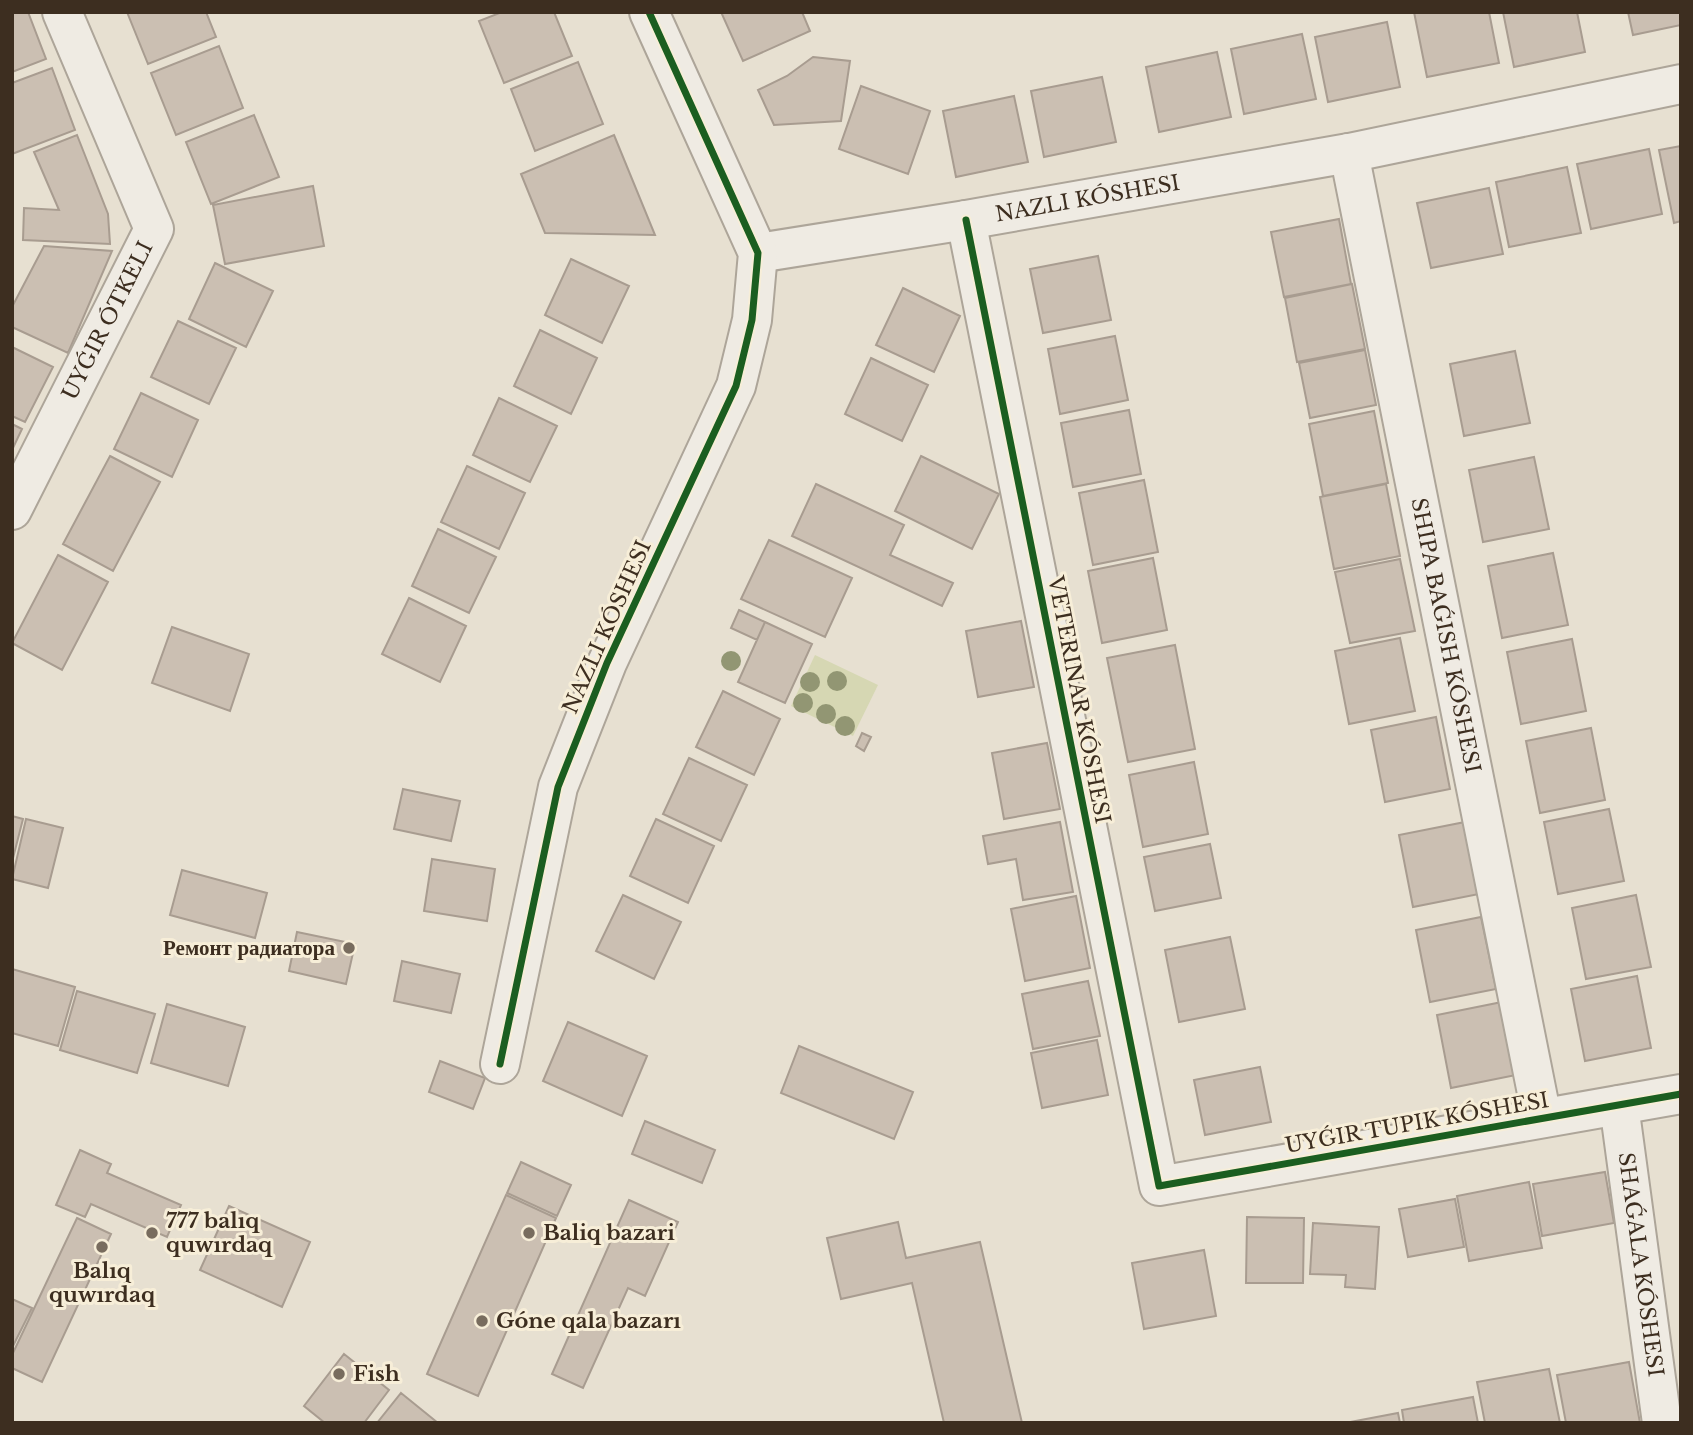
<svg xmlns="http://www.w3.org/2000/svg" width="1693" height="1435" font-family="'Libre Baskerville',serif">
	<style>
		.green { fill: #d6d7b3 }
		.building { fill: #cbbfb2; stroke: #a89c90; stroke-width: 2 }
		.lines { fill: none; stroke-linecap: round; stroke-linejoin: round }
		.street-casing { stroke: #ada599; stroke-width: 42 }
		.street { stroke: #efebe3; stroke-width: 38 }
		.cycleway-casing { stroke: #f7eed8; stroke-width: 11 }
		.cycleway { stroke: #1b5e20; stroke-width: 7 }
		.tree { fill: #929673 }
		.poi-dot { fill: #786c5e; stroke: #f7eed8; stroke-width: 2.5 }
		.labels { text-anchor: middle; stroke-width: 6; stroke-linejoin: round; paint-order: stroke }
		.street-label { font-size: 21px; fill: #3d2e20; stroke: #f7eed8 }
		.poi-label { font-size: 21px; font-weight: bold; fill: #3d2e20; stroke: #f7eed8; text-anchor: start }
	</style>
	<rect width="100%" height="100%" fill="#e7e0d1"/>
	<path class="green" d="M 815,655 L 878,685 L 853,736 L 791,706 Z"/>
	<path class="building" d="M 12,12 L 28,12 L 46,59 L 12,72 Z
		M 127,12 L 206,12 L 216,37 L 148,64 Z
		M 502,12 L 554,12 L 572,56 L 504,83 L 479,21 Z
		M 721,12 L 802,12 L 810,31 L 743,61 Z
		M 1414,12 L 1489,12 L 1499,63 L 1427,77 Z
		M 1503,12 L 1577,12 L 1585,52 L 1514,67 Z
		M 1628,12 L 1681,12 L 1681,25 L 1633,35 Z
		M 1387,22 L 1400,87 L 1328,102 L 1315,37 Z
		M 1302,34 L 1316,99 L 1244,114 L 1231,49 Z
		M 219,46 L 243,108 L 176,135 L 151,73 Z
		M 1217,52 L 1231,117 L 1159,132 L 1146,67 Z
		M 813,57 L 850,61 L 841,121 L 774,125 L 758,90 L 787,76 Z
		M 578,62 L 603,124 L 535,151 L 511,89 Z
		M 52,68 L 75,130 L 12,154 L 12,83 Z
		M 1102,77 L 1116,142 L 1044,157 L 1031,91 Z
		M 861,86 L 930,111 L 908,174 L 839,149 Z
		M 1014,96 L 1028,162 L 956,177 L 943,111 Z
		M 254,115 L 279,177 L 211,204 L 186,142 Z
		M 77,135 L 108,214 L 110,244 L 23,240 L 24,208 L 59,210 L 34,152 Z
		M 614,135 L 655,235 L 545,233 L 521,174 Z
		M 1681,146 L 1681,221 L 1674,223 L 1659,150 Z
		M 1649,149 L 1662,214 L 1591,229 L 1577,164 Z
		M 1567,167 L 1581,233 L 1509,247 L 1496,182 Z
		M 313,186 L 324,246 L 225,264 L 213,205 Z
		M 1489,188 L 1503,254 L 1431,268 L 1417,203 Z
		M 1339,219 L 1351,284 L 1284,297 L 1271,232 Z
		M 44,246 L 112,251 L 68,353 L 12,327 L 12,307 Z
		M 1098,256 L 1111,320 L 1043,333 L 1030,269 Z
		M 571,259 L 629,286 L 602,343 L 545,315 Z
		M 215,263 L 273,291 L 246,347 L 189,319 Z
		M 1352,284 L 1365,349 L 1297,362 L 1285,298 Z
		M 903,288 L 960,316 L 934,372 L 876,345 Z
		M 178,321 L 236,348 L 209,404 L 151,377 Z
		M 540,330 L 597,358 L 571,414 L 514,386 Z
		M 1115,336 L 1128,400 L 1060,414 L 1048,349 Z
		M 12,347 L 53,367 L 25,422 L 12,416 Z
		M 1365,350 L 1376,405 L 1310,418 L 1299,363 Z
		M 1515,351 L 1530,423 L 1464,436 L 1450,364 Z
		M 871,358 L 928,385 L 902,441 L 845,414 Z
		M 141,393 L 198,420 L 172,477 L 114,449 Z
		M 499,398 L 557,426 L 530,482 L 473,455 Z
		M 1129,410 L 1141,474 L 1073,487 L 1061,423 Z
		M 1374,411 L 1388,483 L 1323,496 L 1309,424 Z
		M 12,424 L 22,429 L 12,450 Z
		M 110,456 L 160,482 L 113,571 L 63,544 Z
		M 921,456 L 999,494 L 972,549 L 895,511 Z
		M 1534,457 L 1549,529 L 1483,542 L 1469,470 Z
		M 467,466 L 525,493 L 499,549 L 441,522 Z
		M 1144,480 L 1158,552 L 1093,565 L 1079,493 Z
		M 816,484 L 904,525 L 890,555 L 953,583 L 942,606 L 792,536 Z
		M 1386,484 L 1400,556 L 1334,569 L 1320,497 Z
		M 438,529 L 496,557 L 469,613 L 412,586 Z
		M 769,540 L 852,578 L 825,637 L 741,599 Z
		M 1553,553 L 1568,625 L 1502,638 L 1488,566 Z
		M 58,555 L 108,582 L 62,670 L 12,643 Z
		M 1153,558 L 1167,630 L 1102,643 L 1088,571 Z
		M 1400,559 L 1415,631 L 1350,643 L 1335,572 Z
		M 409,598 L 466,626 L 440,682 L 382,654 Z
		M 739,610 L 765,622 L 757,640 L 731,628 Z
		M 1021,621 L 1034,687 L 978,697 L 966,631 Z
		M 765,622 L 812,644 L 785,703 L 738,682 Z
		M 172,627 L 249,654 L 230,711 L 152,683 Z
		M 1400,638 L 1415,711 L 1349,724 L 1335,651 Z
		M 1572,639 L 1586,711 L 1521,724 L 1507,652 Z
		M 1175,645 L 1195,749 L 1128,762 L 1107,658 Z
		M 723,691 L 780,719 L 754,775 L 696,747 Z
		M 1436,717 L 1450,789 L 1385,802 L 1371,730 Z
		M 1591,728 L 1605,800 L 1540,813 L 1526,741 Z
		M 862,733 L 871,737 L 864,751 L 856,746 Z
		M 1047,743 L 1060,809 L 1004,819 L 992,753 Z
		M 689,758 L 747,785 L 721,841 L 663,814 Z
		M 1194,762 L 1208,834 L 1143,847 L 1129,775 Z
		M 403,789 L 460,801 L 451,841 L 394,829 Z
		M 1609,809 L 1624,881 L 1558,894 L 1544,822 Z
		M 12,816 L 23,819 L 12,862 Z
		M 26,819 L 63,828 L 48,888 L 12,879 Z
		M 656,819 L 714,846 L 688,903 L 630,876 Z
		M 1060,822 L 1073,892 L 1023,900 L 1016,859 L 988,864 L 983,836 Z
		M 1465,822 L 1479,894 L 1413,907 L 1399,835 Z
		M 1210,844 L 1221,898 L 1155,911 L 1144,857 Z
		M 432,859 L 495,869 L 487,921 L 424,911 Z
		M 182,870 L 267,893 L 255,938 L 170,915 Z
		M 623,895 L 681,922 L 654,979 L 596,951 Z
		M 1636,895 L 1651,967 L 1586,979 L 1572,908 Z
		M 1076,896 L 1090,968 L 1025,981 L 1011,909 Z
		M 1481,917 L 1496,989 L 1430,1002 L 1416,930 Z
		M 297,932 L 355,944 L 346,984 L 289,971 Z
		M 1230,937 L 1245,1009 L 1179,1022 L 1165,950 Z
		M 402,961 L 460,974 L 451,1013 L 394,1001 Z
		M 12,969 L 75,987 L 58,1046 L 12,1033 Z
		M 1637,976 L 1651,1048 L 1585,1061 L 1571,989 Z
		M 1088,981 L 1100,1036 L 1033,1049 L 1022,994 Z
		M 77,991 L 155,1014 L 137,1073 L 60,1050 Z
		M 1502,1002 L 1516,1075 L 1451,1088 L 1437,1015 Z
		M 167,1004 L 245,1027 L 228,1086 L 151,1063 Z
		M 568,1022 L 647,1056 L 622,1116 L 543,1081 Z
		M 1097,1040 L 1108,1095 L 1042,1108 L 1031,1053 Z
		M 799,1046 L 913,1092 L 894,1139 L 781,1093 Z
		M 440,1061 L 485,1078 L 473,1109 L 429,1092 Z
		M 1260,1067 L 1271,1122 L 1205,1135 L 1194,1080 Z
		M 645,1121 L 715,1150 L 702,1183 L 632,1154 Z
		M 80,1150 L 111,1164 L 107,1173 L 181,1205 L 167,1237 L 91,1204 L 85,1217 L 56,1205 Z
		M 521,1162 L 571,1185 L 557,1216 L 507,1193 Z
		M 1605,1172 L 1614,1223 L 1542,1236 L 1533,1184 Z
		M 1529,1182 L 1542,1248 L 1469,1261 L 1457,1196 Z
		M 506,1195 L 556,1218 L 478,1396 L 427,1374 Z
		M 1455,1199 L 1464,1247 L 1408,1257 L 1399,1209 Z
		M 629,1200 L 678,1222 L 645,1296 L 628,1288 L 583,1388 L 552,1374 Z
		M 229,1206 L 310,1242 L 282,1307 L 200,1270 Z
		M 1247,1217 L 1304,1218 L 1303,1283 L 1246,1283 Z
		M 77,1218 L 111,1234 L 42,1382 L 12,1368 L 12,1355 Z
		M 898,1222 L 906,1258 L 980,1242 L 1022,1423 L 944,1423 L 912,1283 L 841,1299 L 827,1238 Z
		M 1313,1223 L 1379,1227 L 1375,1289 L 1345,1287 L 1346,1275 L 1310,1274 Z
		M 1204,1250 L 1216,1316 L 1144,1329 L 1132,1263 Z
		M 12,1299 L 32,1308 L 12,1348 Z
		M 344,1354 L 389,1390 L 364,1423 L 325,1423 L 304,1406 Z
		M 1629,1362 L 1640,1423 L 1566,1423 L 1557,1375 Z
		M 1549,1369 L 1560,1423 L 1485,1423 L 1477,1382 Z
		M 401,1393 L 438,1423 L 377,1423 Z
		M 1473,1397 L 1478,1423 L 1404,1423 L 1402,1410 Z
		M 1398,1413 L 1400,1423 L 1345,1423 Z"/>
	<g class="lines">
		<g class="street-casing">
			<g id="street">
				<path id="s1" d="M 1349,153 L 1542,1118"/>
				<path d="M 966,220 L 1159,1186 L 1681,1094"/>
				<path id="s2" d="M 758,253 L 966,220 L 1349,153 L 1681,84"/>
				<path id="s3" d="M 12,510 L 154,229 L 62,12"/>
				<path d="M 500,1064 L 558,787 L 607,663 L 736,386 L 752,320 L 758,253 L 649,12"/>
				<path id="s4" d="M 1619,1105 L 1662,1423"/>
			</g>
		</g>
		<use href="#street" class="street"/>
		<g class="cycleway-casing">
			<path id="cycleway" d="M 966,220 L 1159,1186 L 1681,1094
				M 500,1064 L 558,787 L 607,663 L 736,386 L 752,320 L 758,253 L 649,12"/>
		</g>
		<use href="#cycleway" class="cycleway"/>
	</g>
	<g class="tree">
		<circle cx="731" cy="661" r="10"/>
		<circle cx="837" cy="681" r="10"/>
		<circle cx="810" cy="682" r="10"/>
		<circle cx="803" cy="703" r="10"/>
		<circle cx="826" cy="714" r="10"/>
		<circle cx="845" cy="726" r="10"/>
	</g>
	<g class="poi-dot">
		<circle cx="349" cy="948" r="7"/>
		<circle cx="152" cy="1233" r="7"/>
		<circle cx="529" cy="1233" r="7"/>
		<circle cx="102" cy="1247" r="7"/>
		<circle cx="482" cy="1321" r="7"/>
		<circle cx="339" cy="1374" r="7"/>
	</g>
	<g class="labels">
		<g class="street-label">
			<text dy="7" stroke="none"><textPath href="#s2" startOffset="334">NAZLI KÓSHESI</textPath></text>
			<text dy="7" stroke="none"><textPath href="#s3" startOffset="212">UYǴIR ÓTKELI</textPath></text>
			<text transform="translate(607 627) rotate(-66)" y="7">NAZLI KÓSHESI</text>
			<text dy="7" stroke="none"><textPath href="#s1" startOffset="492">SHIPA BAǴISH KÓSHESI</textPath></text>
			<text transform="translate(1079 700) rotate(79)" y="7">VETERINAR KÓSHESI</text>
			<text transform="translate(1417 1123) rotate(-10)" y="7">UYǴIR TUPIK KÓSHESI</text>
			<text dy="7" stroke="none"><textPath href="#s4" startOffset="161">SHAǴALA KÓSHESI</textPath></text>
		</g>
		<g class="poi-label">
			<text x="335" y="955" text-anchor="end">Ремонт радиатора</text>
			<text x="166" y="1228">777 balıq<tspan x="166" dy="24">quwırdaq</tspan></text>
			<text x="543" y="1240">Baliq bazari</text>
			<text x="102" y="1278" text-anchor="middle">Balıq<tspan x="102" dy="24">quwırdaq</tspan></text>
			<text x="496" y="1328">Góne qala bazarı</text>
			<text x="353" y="1381">Fish</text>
		</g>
	</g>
	<rect width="1693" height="1435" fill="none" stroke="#3d2e20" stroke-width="28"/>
</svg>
